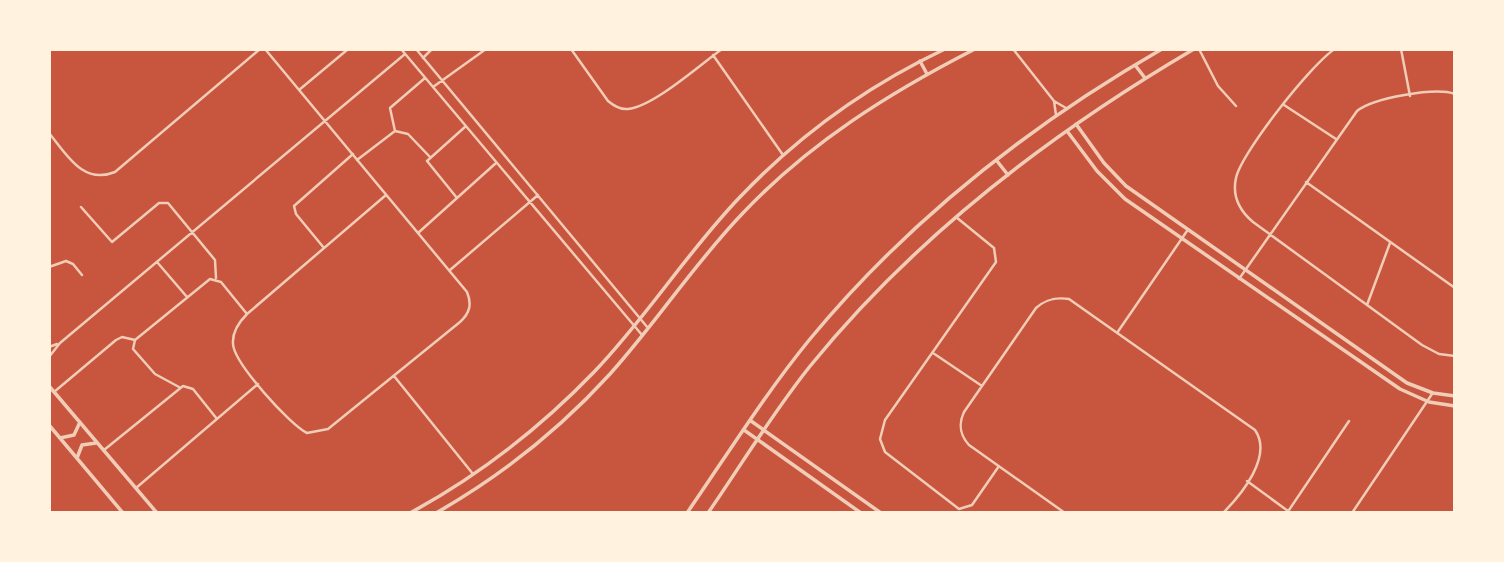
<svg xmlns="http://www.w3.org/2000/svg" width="1504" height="562" font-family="'Varela Round',sans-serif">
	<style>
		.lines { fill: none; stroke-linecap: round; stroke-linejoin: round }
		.minor { stroke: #f1ccb7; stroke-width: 2.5 }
		.tertiary { stroke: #f1ccb7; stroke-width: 3.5 }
	</style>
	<rect width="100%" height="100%" fill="#c8553d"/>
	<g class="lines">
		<path class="minor" d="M 265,49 L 467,292 C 472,304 470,313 460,322 L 328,429 L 307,433 C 290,425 234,363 233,344 C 232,332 239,322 247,314 L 386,195
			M 401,49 L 642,335
			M 416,49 L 648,328
			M 571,49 L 608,101 C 614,106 620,110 628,109 C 653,107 701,64 722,49
			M 1013,49 L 1054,101 L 1066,108
			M 1199,49 L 1218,86 L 1236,106
			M 1335,49 C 1313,62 1241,153 1236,178 C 1232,196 1240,211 1253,222 L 1422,345 L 1439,354 L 1455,356
			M 1401,49 L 1410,96
			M 713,55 L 783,155
			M 423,58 L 432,49
			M 433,87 L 486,49
			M 299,90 L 347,50
			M 1054,101 L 1056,115
			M 1284,105 L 1336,139
			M 395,131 L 390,108 L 425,78
			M 49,133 C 67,155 83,185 115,172 L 260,49
			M 357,160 L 395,131 L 408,134 L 430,157
			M 1306,182 L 1455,288
			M 457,198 L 427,161 L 466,126
			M 81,207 L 112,242 L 159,203 L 168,203 L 215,260 L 216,278
			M 956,217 L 994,248 L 996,262 L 885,420 L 880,439 L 885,452 L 959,509 L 972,505 L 999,466
			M 418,233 L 496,163
			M 324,248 L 296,214 L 294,206 L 353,154
			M 157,262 L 187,297
			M 49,267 L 66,261 L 73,264 L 82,275
			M 450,270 L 538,195
			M 1239,279 L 1357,111 C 1373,98 1435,87 1455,94
			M 1367,305 L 1390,243
			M 1117,333 L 1187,231
			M 49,347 L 57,344
			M 933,353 L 982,386
			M 49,357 L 60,343 L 405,54
			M 394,376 L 473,474
			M 179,387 L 155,374 L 133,349 L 135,340 L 210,279 L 221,282 L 247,314
			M 54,392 L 116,340 L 122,337 L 135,340
			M 104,450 L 183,386 L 193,389 L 217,419
			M 1247,481 L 1288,511
			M 136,488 L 258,384
			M 1065,513 L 969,445 C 960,435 958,425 964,412 L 1036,308 C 1046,299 1056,297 1069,299 L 1255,430 C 1273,456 1242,494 1223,513
			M 1287,513 L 1349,421
			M 1352,513 L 1432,394"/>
		<path class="tertiary" d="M 920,61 L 927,74
			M 1135,65 L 1145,78
			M 1076,124 L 1104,163 L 1126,186 L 1407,383 L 1433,393 L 1455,396
			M 1067,131 L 1097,171 L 1125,199 L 1400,389 L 1429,402 L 1455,406
			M 997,161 L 1008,175
			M 49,386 L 157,513
			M 751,421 L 881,513
			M 49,425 L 123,513
			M 744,430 L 861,513
			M 60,438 L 74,435 L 80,422
			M 77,458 L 82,445 L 96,443
			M 410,513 C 478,476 541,427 594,372 C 647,317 687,252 740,197 C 798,136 869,85 945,49
			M 436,513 C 501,476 559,430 610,374 C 656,323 694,264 742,214 C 809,143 889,93 975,49
			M 687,513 C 727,455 765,394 810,339 C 907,222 1030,125 1162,49
			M 708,513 C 742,464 773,412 811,365 C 916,236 1051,133 1194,49"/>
	</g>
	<rect width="1504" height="562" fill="none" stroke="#fff3e0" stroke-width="102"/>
</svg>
